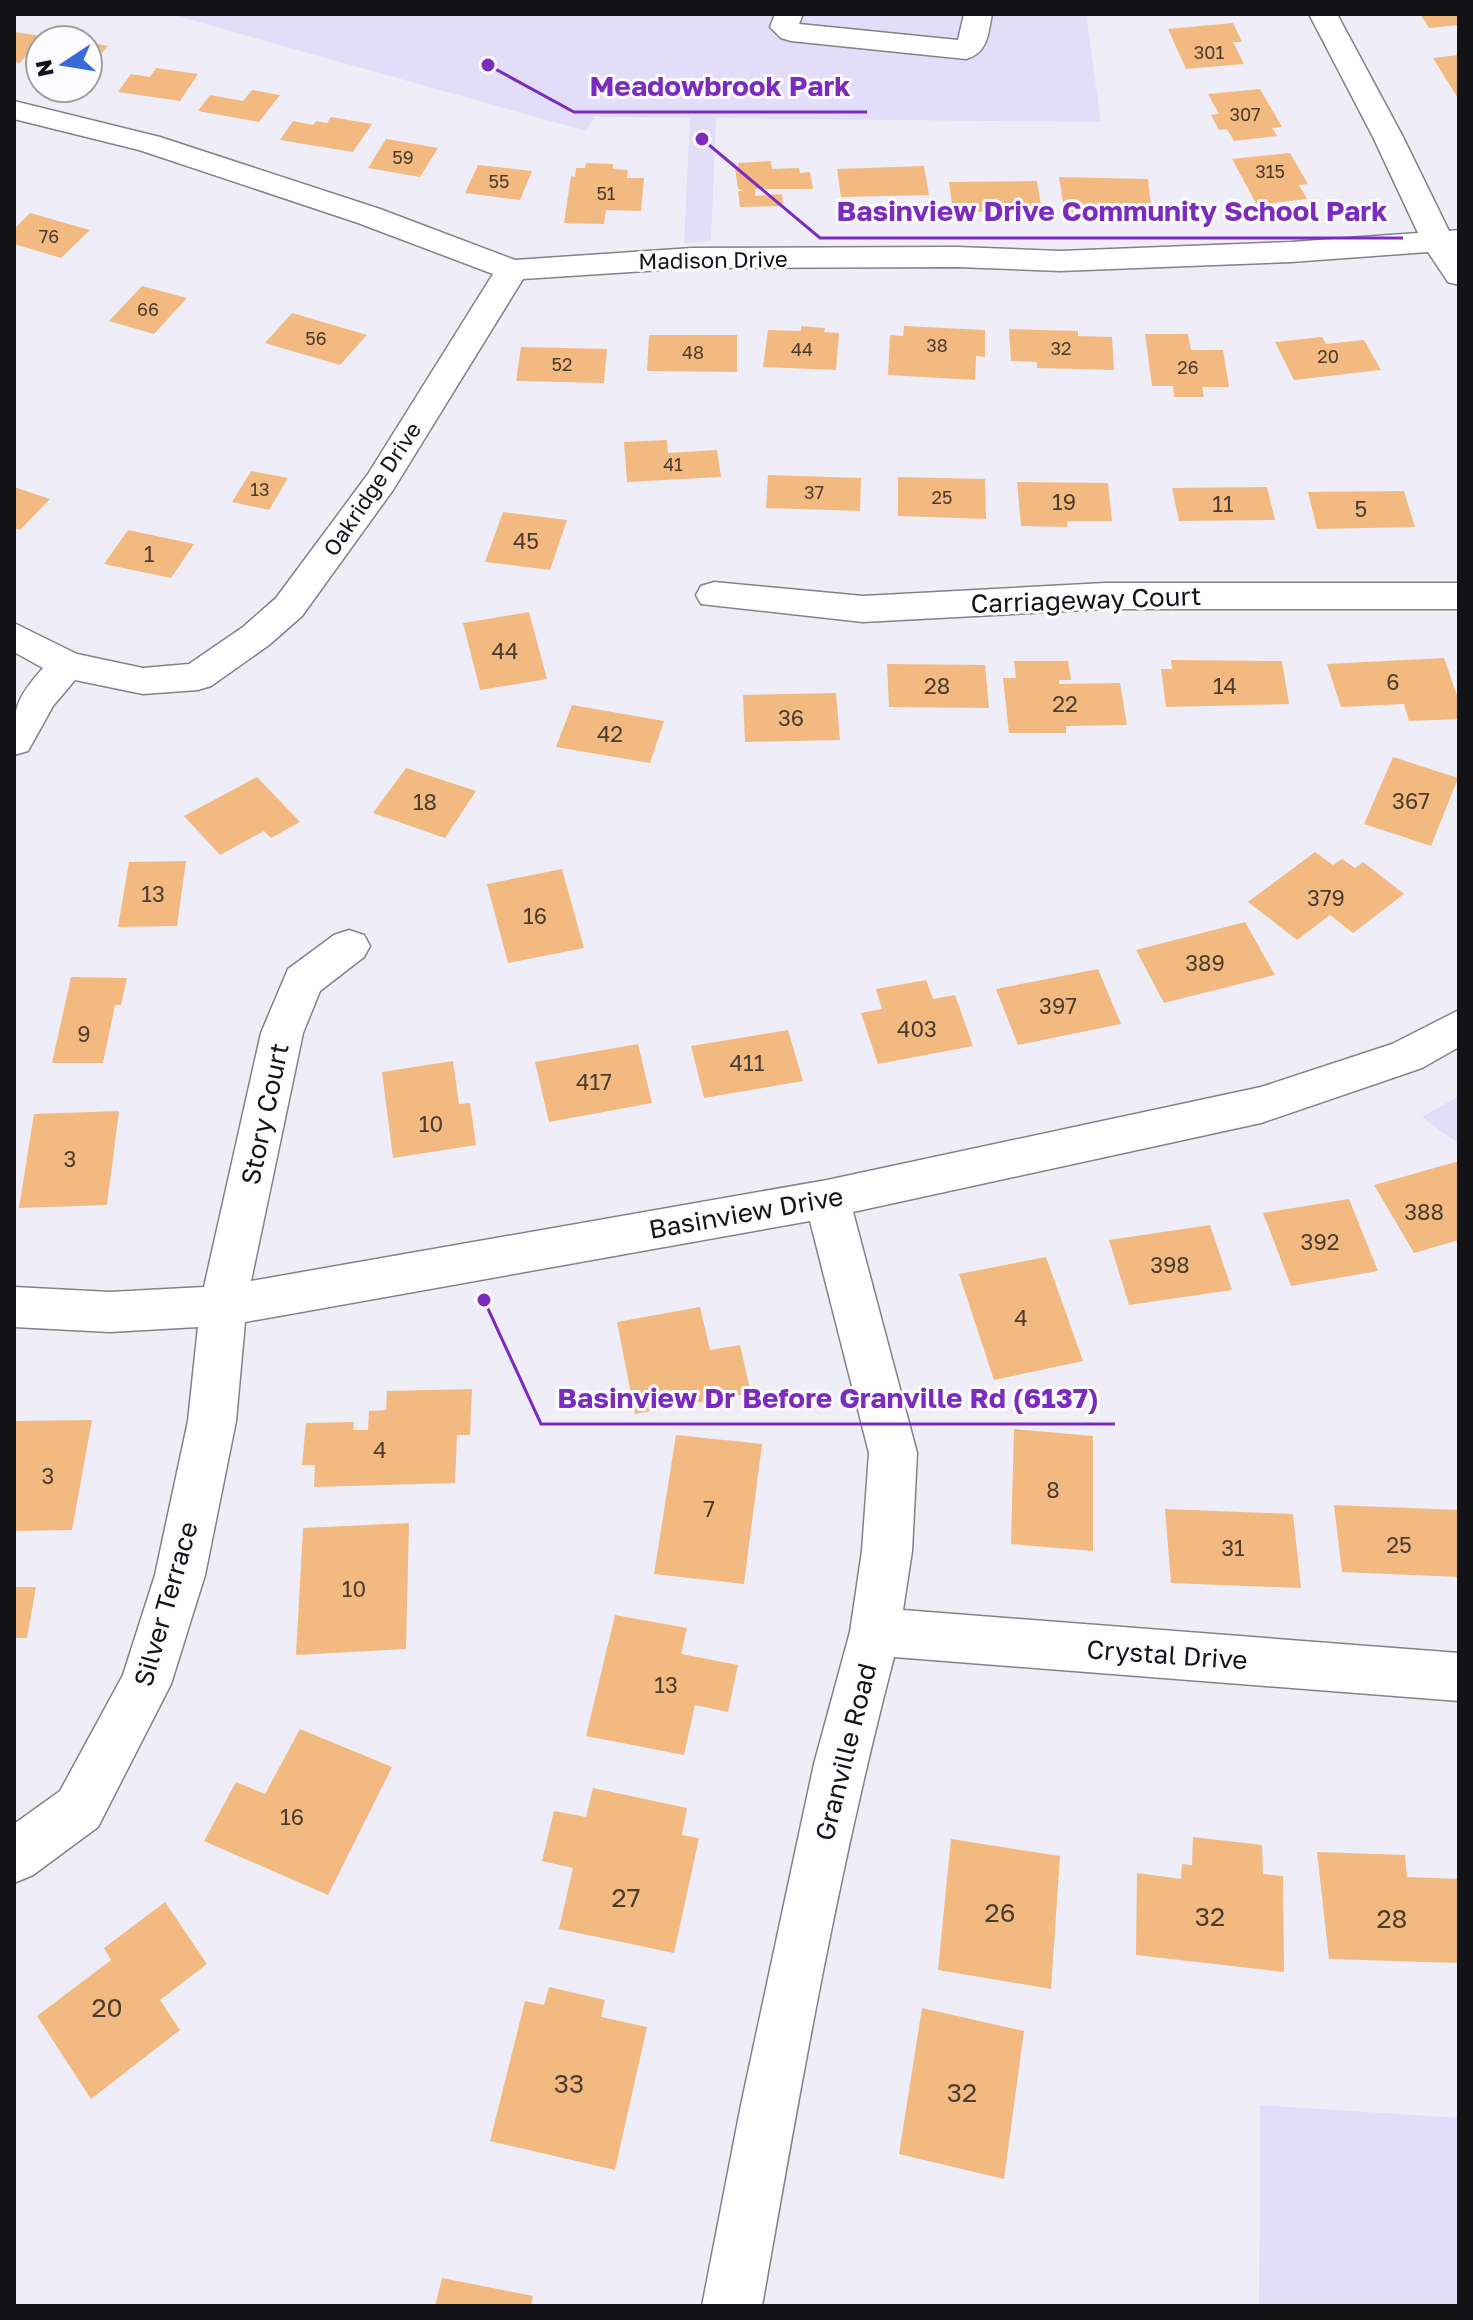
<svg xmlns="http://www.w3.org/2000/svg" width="1473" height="2320" font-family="'Golos Text',sans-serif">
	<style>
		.green { fill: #e2ddf8 }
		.building { fill: #f2b981 }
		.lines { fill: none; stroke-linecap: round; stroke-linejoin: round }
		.minor-casing { stroke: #83818a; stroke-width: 3 }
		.minor { fill: #fff; fill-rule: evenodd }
		.labels { text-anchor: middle; stroke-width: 6; stroke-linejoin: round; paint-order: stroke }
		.far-number-label { font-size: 18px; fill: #4b3c30 }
		.far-street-label { font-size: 22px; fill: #131215; stroke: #fcfcfe }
		.number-label { font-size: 22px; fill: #4b3c30 }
		.street-label { font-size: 26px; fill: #131215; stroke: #fcfcfe }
		.near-number-label { font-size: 26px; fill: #4b3c30 }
		.leader { fill: none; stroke: #7b2cbf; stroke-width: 3 }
		.callout-dot { fill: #7b2cbf; stroke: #fcfcfe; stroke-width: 3 }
		.callout-label { font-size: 28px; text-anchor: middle; font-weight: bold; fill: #7b2cbf; stroke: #fcfcfe; stroke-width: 6; stroke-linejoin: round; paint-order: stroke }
	</style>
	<rect width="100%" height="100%" fill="#efeef8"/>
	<path class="green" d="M 170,14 L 1086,14 L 1101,122 L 716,118 L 711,241 L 684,243 L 690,118 L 595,117 L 586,131 Z
		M 1459,1096 L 1459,1144 L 1422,1117 Z
		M 1260,2105 L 1459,2118 L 1459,2306 L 1259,2306 Z"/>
	<path class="building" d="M 1420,14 L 1459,14 L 1459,25 L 1429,28 Z
		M 1233,23 L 1242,42 L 1233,42 L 1244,64 L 1186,69 L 1168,29 Z
		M 14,32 L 42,36 L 20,63 L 14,62 Z
		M 88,42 L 108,46 L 94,62 L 88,61 Z
		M 1459,55 L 1459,100 L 1433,58 Z
		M 156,68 L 198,74 L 180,101 L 118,92 L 131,74 L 150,77 Z
		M 1260,89 L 1282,127 L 1272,128 L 1277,136 L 1234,141 L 1227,129 L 1219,130 L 1211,115 L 1219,114 L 1208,94 Z
		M 252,90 L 280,95 L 259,122 L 198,111 L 210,95 L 243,101 Z
		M 331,117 L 372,124 L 353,152 L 280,140 L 293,121 L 313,125 L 316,121 L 327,123 Z
		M 386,139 L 438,148 L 420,177 L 368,168 Z
		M 1290,153 L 1308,184 L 1299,185 L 1307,199 L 1257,205 L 1232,159 Z
		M 771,161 L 772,169 L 799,168 L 800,173 L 810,172 L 813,189 L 755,189 L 755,196 L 782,194 L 783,206 L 740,207 L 738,191 L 743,191 L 738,189 L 735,168 L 738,168 L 738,163 Z
		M 586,163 L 613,164 L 613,169 L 628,170 L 627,178 L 644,178 L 641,211 L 606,210 L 604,224 L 564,223 L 571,176 L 575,177 L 576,168 L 585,168 Z
		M 478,165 L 532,171 L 520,200 L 465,193 Z
		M 924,166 L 929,195 L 841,197 L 837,169 Z
		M 1059,177 L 1148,179 L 1151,205 L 1098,205 L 1100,212 L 1065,215 Z
		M 1037,181 L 1042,211 L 953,212 L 949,182 Z
		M 30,213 L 90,230 L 61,258 L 14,244 L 14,229 Z
		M 142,286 L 187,298 L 154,334 L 109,321 Z
		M 292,313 L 367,335 L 340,365 L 265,343 Z
		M 801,326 L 825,328 L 824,332 L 839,333 L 836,370 L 763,367 L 768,330 L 801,331 Z
		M 904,326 L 985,330 L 985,357 L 976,356 L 975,380 L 888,375 L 890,335 L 903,336 Z
		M 1009,329 L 1078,331 L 1078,336 L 1112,337 L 1114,370 L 1037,368 L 1037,362 L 1011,361 Z
		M 1145,334 L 1188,334 L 1191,350 L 1223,350 L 1229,387 L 1202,387 L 1204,397 L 1174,397 L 1173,386 L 1152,386 Z
		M 649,335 L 737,335 L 737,372 L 647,371 Z
		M 1322,337 L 1326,344 L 1364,340 L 1381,370 L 1294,380 L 1275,342 Z
		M 521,347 L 607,349 L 604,383 L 516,381 Z
		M 667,440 L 668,453 L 717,450 L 721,477 L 627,482 L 624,442 Z
		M 251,471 L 288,478 L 269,510 L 232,502 Z
		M 768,475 L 861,478 L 860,511 L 766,508 Z
		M 898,477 L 985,479 L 986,519 L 898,516 Z
		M 1017,482 L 1108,483 L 1112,521 L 1067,521 L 1068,527 L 1021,526 Z
		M 14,487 L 50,499 L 20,530 L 14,528 Z
		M 1267,487 L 1275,520 L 1179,521 L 1172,488 Z
		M 1404,491 L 1415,527 L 1317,529 L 1308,492 Z
		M 503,512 L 567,520 L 550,570 L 485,562 Z
		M 128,530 L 194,544 L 171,578 L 104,564 Z
		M 529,612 L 547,679 L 480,690 L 463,623 Z
		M 1444,658 L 1459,701 L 1459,719 L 1409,721 L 1404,704 L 1341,707 L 1327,664 Z
		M 1171,660 L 1282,661 L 1289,704 L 1166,707 L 1161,669 L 1172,669 Z
		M 1014,661 L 1068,661 L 1071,680 L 1059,680 L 1059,684 L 1120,683 L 1127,725 L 1066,726 L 1066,733 L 1009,733 L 1003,678 L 1016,678 Z
		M 887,664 L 985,665 L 989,708 L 889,707 Z
		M 836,693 L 840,740 L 745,742 L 743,695 Z
		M 572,705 L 664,721 L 650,763 L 556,747 Z
		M 1393,757 L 1458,778 L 1431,846 L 1364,824 Z
		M 406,768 L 476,791 L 445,838 L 373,813 Z
		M 257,777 L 300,822 L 271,838 L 264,831 L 220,855 L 184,816 Z
		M 1315,852 L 1333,865 L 1342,859 L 1355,868 L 1363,862 L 1404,894 L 1353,933 L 1330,915 L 1297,940 L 1248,902 Z
		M 186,861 L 177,926 L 118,927 L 129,862 Z
		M 562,869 L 584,948 L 508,963 L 487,884 Z
		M 1245,922 L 1275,975 L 1164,1003 L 1136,950 Z
		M 1098,969 L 1121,1024 L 1018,1045 L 996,989 Z
		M 71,977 L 127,978 L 121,1005 L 115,1005 L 103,1063 L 52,1063 Z
		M 926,980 L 933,999 L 955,995 L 973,1046 L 878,1064 L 861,1013 L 882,1009 L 876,989 Z
		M 788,1030 L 803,1081 L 704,1098 L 691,1046 Z
		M 638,1044 L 652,1103 L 549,1122 L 535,1062 Z
		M 453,1061 L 459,1104 L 470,1103 L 476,1145 L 393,1158 L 382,1072 Z
		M 119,1111 L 107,1205 L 19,1208 L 34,1114 Z
		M 1459,1161 L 1459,1240 L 1414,1253 L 1374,1185 Z
		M 1349,1199 L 1378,1271 L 1291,1286 L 1263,1213 Z
		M 1210,1225 L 1232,1290 L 1129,1305 L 1109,1240 Z
		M 1046,1257 L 1083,1361 L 994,1380 L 959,1274 Z
		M 700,1307 L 710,1350 L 740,1345 L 751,1393 L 635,1414 L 617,1322 Z
		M 472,1389 L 470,1435 L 457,1435 L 455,1483 L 314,1487 L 315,1465 L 302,1465 L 306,1423 L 354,1422 L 353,1430 L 368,1430 L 369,1411 L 386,1410 L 387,1391 Z
		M 92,1420 L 72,1530 L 14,1531 L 14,1421 Z
		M 1014,1429 L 1093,1436 L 1093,1551 L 1011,1544 Z
		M 676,1435 L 762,1444 L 744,1584 L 654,1574 Z
		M 1334,1505 L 1458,1510 L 1459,1577 L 1342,1572 Z
		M 1165,1509 L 1293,1514 L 1301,1588 L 1171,1583 Z
		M 409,1523 L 406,1649 L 296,1655 L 303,1528 Z
		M 14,1587 L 36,1587 L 27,1638 L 14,1638 Z
		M 615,1615 L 687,1628 L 681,1654 L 738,1665 L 728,1712 L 695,1705 L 684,1755 L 586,1736 Z
		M 300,1729 L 392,1767 L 328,1895 L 204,1841 L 236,1782 L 265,1794 Z
		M 593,1788 L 687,1808 L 682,1835 L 699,1838 L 674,1953 L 559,1929 L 573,1868 L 542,1861 L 554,1811 L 586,1817 Z
		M 1193,1837 L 1262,1845 L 1263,1874 L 1283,1876 L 1284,1972 L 1136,1955 L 1137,1873 L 1181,1879 L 1182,1864 L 1192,1865 Z
		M 951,1839 L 1060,1856 L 1051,1989 L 938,1970 Z
		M 1317,1852 L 1405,1855 L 1407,1877 L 1459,1879 L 1459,1963 L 1329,1959 Z
		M 165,1902 L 207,1964 L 160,2000 L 180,2030 L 91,2099 L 37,2016 L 111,1960 L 104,1948 Z
		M 549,1987 L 605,2000 L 601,2017 L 647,2027 L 615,2170 L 490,2141 L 525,2001 L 544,2005 Z
		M 922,2008 L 1024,2031 L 1004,2179 L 899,2154 Z
		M 442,2278 L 533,2296 L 531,2306 L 435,2306 Z"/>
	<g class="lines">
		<g class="minor-casing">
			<path id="minor" d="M 775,14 L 803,14 L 799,24 L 958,40 L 964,14 L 992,14 C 988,34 988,53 966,59 L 791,41 L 781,38 L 770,27 Z
				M 1309,14 L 1337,14 L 1403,137 L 1449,231 L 1459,230 L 1459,285 L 1448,282 L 1428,252 L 1291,262 L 1060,271 L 957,267 L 692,268 L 523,279 L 393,490 L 302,616 L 269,645 L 211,686 L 198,690 L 143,694 L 75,680 L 53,706 L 28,751 L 14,755 C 14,710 12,703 43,668 L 14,652 L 14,623 L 77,654 L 143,668 L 189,664 L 243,627 L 276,598 L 368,474 L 493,274 L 358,223 L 139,150 L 14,119 L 14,101 L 160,137 L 380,209 L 515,260 L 692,248 L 957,247 L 1060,251 L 1291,242 L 1418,233 L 1373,137 Z
				M 714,582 L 863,596 L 1105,583 L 1459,583 L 1459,609 L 1105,609 L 863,622 L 701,604 L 696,595 L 701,586 Z
				M 349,930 L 364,935 L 370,946 L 364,957 L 320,991 L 303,1033 L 251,1281 L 827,1180 L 1261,1087 L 1392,1044 L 1459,1010 L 1459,1047 L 1422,1068 L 1261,1123 L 853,1212 L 917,1453 L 912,1551 L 903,1610 L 1459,1653 L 1459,1701 L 894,1657 C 838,1871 800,2089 762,2306 L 702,2306 L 741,2105 L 814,1764 L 850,1632 L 862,1551 L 869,1453 L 810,1221 L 245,1322 L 236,1421 L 205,1575 L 171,1684 L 98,1827 L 33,1875 L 14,1883 L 14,1824 L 60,1791 L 123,1675 L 155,1575 L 188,1421 L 198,1327 L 110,1332 L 14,1327 L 14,1287 L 110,1292 L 204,1287 L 261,1033 L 288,969 L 334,935 Z"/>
		</g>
		<use href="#minor" class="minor"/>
	</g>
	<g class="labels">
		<g class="far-number-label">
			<text x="1209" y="59">301</text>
			<text x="1245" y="121">307</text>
			<text x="403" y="164">59</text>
			<text x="1270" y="178">315</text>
			<text x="499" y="188">55</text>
			<text x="606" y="200">51</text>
			<text x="49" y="243">76</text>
			<text x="148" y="316">66</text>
			<text x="316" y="345">56</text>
			<text x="937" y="352">38</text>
			<text x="1061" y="355">32</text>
			<text x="802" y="356">44</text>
			<text x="693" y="359">48</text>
			<text x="1328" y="363">20</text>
			<text x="562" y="371">52</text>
			<text x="1188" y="374">26</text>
			<text x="673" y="471">41</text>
			<text x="260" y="496">13</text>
			<text x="814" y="499">37</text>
			<text x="942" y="504">25</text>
		</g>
		<g class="far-street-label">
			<text transform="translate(713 260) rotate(-1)" y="8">Madison Drive</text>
			<text transform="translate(372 489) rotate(-56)" y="8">Oakridge Drive</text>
		</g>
		<g class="number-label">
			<text x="1064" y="510">19</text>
			<text x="1223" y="512">11</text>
			<text x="1361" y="517">5</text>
			<text x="526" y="549">45</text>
			<text x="149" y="562">1</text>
			<text x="505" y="659">44</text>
			<text x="1393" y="690">6</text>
			<text x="937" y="694">28</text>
			<text x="1225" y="694">14</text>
			<text x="1065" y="712">22</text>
			<text x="791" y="726">36</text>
			<text x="610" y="742">42</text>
			<text x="1411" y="809">367</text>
			<text x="425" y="810">18</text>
			<text x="153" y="902">13</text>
			<text x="1326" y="906">379</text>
			<text x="535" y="924">16</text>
			<text x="1205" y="971">389</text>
			<text x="1058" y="1014">397</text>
			<text x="917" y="1037">403</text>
			<text x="84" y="1042">9</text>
			<text x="747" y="1071">411</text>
			<text x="594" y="1090">417</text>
			<text x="431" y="1132">10</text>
			<text x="70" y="1167">3</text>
			<text x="1424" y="1220">388</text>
			<text x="1320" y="1250">392</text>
			<text x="1170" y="1273">398</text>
			<text x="1021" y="1326">4</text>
			<text x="380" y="1458">4</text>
			<text x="48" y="1484">3</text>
			<text x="1053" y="1498">8</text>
			<text x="709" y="1517">7</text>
			<text x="1399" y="1553">25</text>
			<text x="1233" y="1556">31</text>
			<text x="354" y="1597">10</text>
			<text x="666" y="1693">13</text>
			<text x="292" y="1825">16</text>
		</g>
		<g class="street-label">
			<text transform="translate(1086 600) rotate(-2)" y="9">Carriageway Court</text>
			<text transform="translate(265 1114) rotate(-78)" y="9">Story Court</text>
			<text transform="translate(746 1213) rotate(-10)" y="9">Basinview Drive</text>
			<text transform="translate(166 1604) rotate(-74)" y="9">Silver Terrace</text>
			<text transform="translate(1167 1655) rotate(4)" y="9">Crystal Drive</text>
			<text transform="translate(846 1752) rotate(-76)" y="9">Granville Road</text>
		</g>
		<g class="near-number-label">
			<text x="626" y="1907">27</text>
			<text x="1000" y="1922">26</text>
			<text x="1210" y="1926">32</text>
			<text x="1392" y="1928">28</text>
			<text x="107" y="2017">20</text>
			<text x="569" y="2093">33</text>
			<text x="962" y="2102">32</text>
		</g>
	</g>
	<path class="leader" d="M488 65L574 112H867M702 139L820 238H1403M484 1300L541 1424H1115"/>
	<g class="callout-dot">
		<circle cx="488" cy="65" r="8"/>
		<circle cx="702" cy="139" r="8"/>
		<circle cx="484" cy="1300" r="8"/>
	</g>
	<g class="callout-label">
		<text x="720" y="96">Meadowbrook Park</text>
		<text x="1112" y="221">Basinview Drive Community School Park</text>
		<text x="828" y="1408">Basinview Dr Before Granville Rd (6137)</text>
	</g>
	<rect width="1473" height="2320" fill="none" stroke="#131215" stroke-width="32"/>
	<g transform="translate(64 64) rotate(258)"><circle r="38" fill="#fcfcfe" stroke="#9f9ea1" stroke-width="2"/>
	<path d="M0-6L14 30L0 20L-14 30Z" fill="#3a69d9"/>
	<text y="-12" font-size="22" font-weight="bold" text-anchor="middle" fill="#131215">N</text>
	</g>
</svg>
